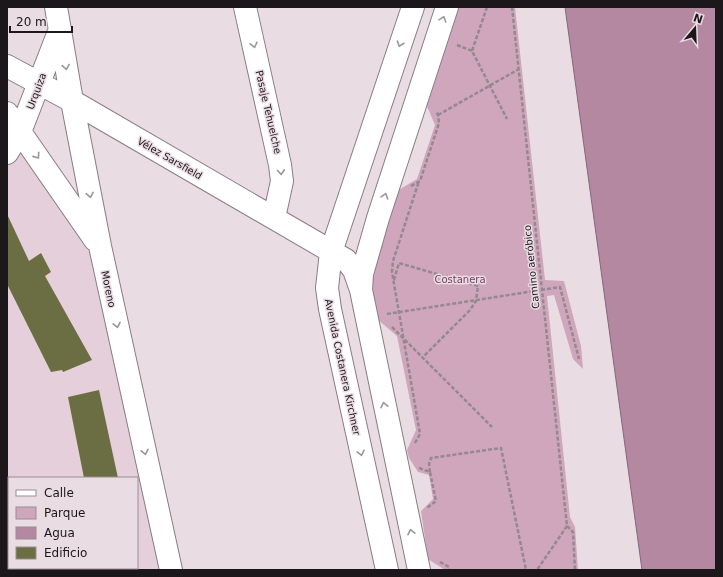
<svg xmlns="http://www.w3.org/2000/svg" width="723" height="577" font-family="'DejaVu Sans',sans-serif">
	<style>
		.built { fill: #e5cfda; fill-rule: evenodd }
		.green { fill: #d0a6bc }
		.water { fill: #b488a0; stroke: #866678 }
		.building { fill: #6b6e43 }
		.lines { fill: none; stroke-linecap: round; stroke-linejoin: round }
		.minor-casing { stroke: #897c82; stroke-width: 24 }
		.path { stroke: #93898e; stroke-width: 2.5; stroke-dasharray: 4 2; stroke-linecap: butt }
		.minor { stroke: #fff; stroke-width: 22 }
		.oneway { stroke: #999798 }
		.labels { text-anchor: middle; stroke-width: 3; stroke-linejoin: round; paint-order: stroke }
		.street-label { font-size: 10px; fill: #1c171a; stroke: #eadce3 }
		.park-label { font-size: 10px; fill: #773d5f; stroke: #eadce3 }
	</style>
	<rect width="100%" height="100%" fill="#eadce3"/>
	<path class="built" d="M 7,113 L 100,246 L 171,570 L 7,570 ZM 9,478 L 137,478 L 137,568 L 9,568 Z"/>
	<path class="green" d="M 459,7 L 515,7 L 545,280 L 564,281 L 581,346 L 583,369 L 573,359 L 554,295 L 547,296 L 570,517 L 575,527 L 578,570 L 445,570 L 428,559 L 421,511 L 433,499 L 429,475 L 418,472 L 409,458 L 407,450 L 416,430 L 397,336 L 377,319 L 371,283 L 397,191 L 417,179 L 435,125 L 426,104 Z"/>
	<path class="water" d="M 565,7 L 716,7 L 716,570 L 642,570 Z"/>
	<path class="building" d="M 7,214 L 29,261 L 41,253 L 51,272 L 45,276 L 92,360 L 63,372 L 62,370 L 51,372 L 7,284 Z
		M 99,390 L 118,478 L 84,478 L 68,397 Z"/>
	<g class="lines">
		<g class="minor-casing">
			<path id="minor" d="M 56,7 L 72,101 L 100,246 L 171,570
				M 245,7 L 280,165 L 282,181 L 274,218
				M 7,66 L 72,101 L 346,260 L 354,270 L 361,290
				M 7,113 L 95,240
				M 7,153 L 20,132 L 60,29
				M 387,570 L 330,309 L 327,288 L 331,252 L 413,7
				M 419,570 L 361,290 L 362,274 L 378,218 L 447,7"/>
		</g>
		<path class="path" d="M 487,7 L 472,51 L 507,119
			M 512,7 L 567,526 L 537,570
			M 457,45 L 472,51
			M 438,115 L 519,69
			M 411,186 L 420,181 L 439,123 L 438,115 L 436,111
			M 394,280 L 399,263 L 478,286 L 476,301 L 470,310 L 422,358
			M 387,314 L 560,287 L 579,359
			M 392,327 L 492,427
			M 415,443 L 420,434 L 392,272 L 393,261 L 419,181
			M 419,468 L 430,472 L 436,501 L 427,508
			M 430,472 L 429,464 L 431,458 L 501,448 L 526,570
			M 567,526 L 573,532 L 575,570
			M 440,562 L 449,567 L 449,570"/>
		<use href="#minor" class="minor"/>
	</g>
	<defs><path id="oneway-chevron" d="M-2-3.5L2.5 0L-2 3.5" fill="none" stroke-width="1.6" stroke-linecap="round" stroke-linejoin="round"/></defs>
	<g class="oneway">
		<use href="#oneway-chevron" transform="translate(443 19) rotate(-72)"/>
		<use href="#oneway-chevron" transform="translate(400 44) rotate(109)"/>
		<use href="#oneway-chevron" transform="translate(254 45) rotate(77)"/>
		<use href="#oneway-chevron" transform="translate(66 67) rotate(81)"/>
		<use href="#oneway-chevron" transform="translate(37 156) rotate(55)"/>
		<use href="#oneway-chevron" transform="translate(281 172) rotate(86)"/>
		<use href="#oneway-chevron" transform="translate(90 195) rotate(79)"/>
		<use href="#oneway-chevron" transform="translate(385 196) rotate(-72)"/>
		<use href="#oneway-chevron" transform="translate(117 325) rotate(78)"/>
		<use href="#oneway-chevron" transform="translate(384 405) rotate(-102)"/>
		<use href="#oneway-chevron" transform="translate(145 452) rotate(78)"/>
		<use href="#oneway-chevron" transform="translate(361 453) rotate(78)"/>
		<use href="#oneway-chevron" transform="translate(411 532) rotate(-102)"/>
	</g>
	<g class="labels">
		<g class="street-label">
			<text transform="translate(36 91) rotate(-69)" y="4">Urquiza</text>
			<text transform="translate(269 112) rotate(77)" y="4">Pasaje Tehuelche</text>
			<text transform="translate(170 158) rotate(30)" y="4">Vélez Sarsfield</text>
			<text transform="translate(531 267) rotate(-96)" y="4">Camino aeróbico</text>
			<text transform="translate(109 289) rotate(78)" y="4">Moreno</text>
			<text transform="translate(343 367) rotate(78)" y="4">Avenida Costanera Kirchner</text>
		</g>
		<g class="park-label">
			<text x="460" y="283">Costanera</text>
		</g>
	</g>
	<rect width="723" height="577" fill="none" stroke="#1c171a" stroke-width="16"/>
	<rect x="8" y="477" width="130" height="92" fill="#eadce3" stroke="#988d93"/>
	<rect x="16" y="490" width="20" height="6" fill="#ffffff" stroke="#988d93"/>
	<text x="44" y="497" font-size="12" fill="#1c171a">Calle</text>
	<rect x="16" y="507" width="20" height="12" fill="#d0a6bc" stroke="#988d93"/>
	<text x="44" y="517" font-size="12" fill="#1c171a">Parque</text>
	<rect x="16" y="527" width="20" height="12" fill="#b488a0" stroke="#988d93"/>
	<text x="44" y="537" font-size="12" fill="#1c171a">Agua</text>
	<rect x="16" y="547" width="20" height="12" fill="#6b6e43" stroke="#988d93"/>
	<text x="44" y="557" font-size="12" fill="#1c171a">Edificio</text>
	<g transform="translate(695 28) rotate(19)" stroke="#eadce3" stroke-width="3" paint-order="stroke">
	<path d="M0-3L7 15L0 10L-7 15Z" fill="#1c171a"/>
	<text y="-6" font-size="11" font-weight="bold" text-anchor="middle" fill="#1c171a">N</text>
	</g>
	<path d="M10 26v6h62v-6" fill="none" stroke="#1c171a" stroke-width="2"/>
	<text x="16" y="26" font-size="12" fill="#1c171a" stroke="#eadce3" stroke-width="3" paint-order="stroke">20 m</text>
</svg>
